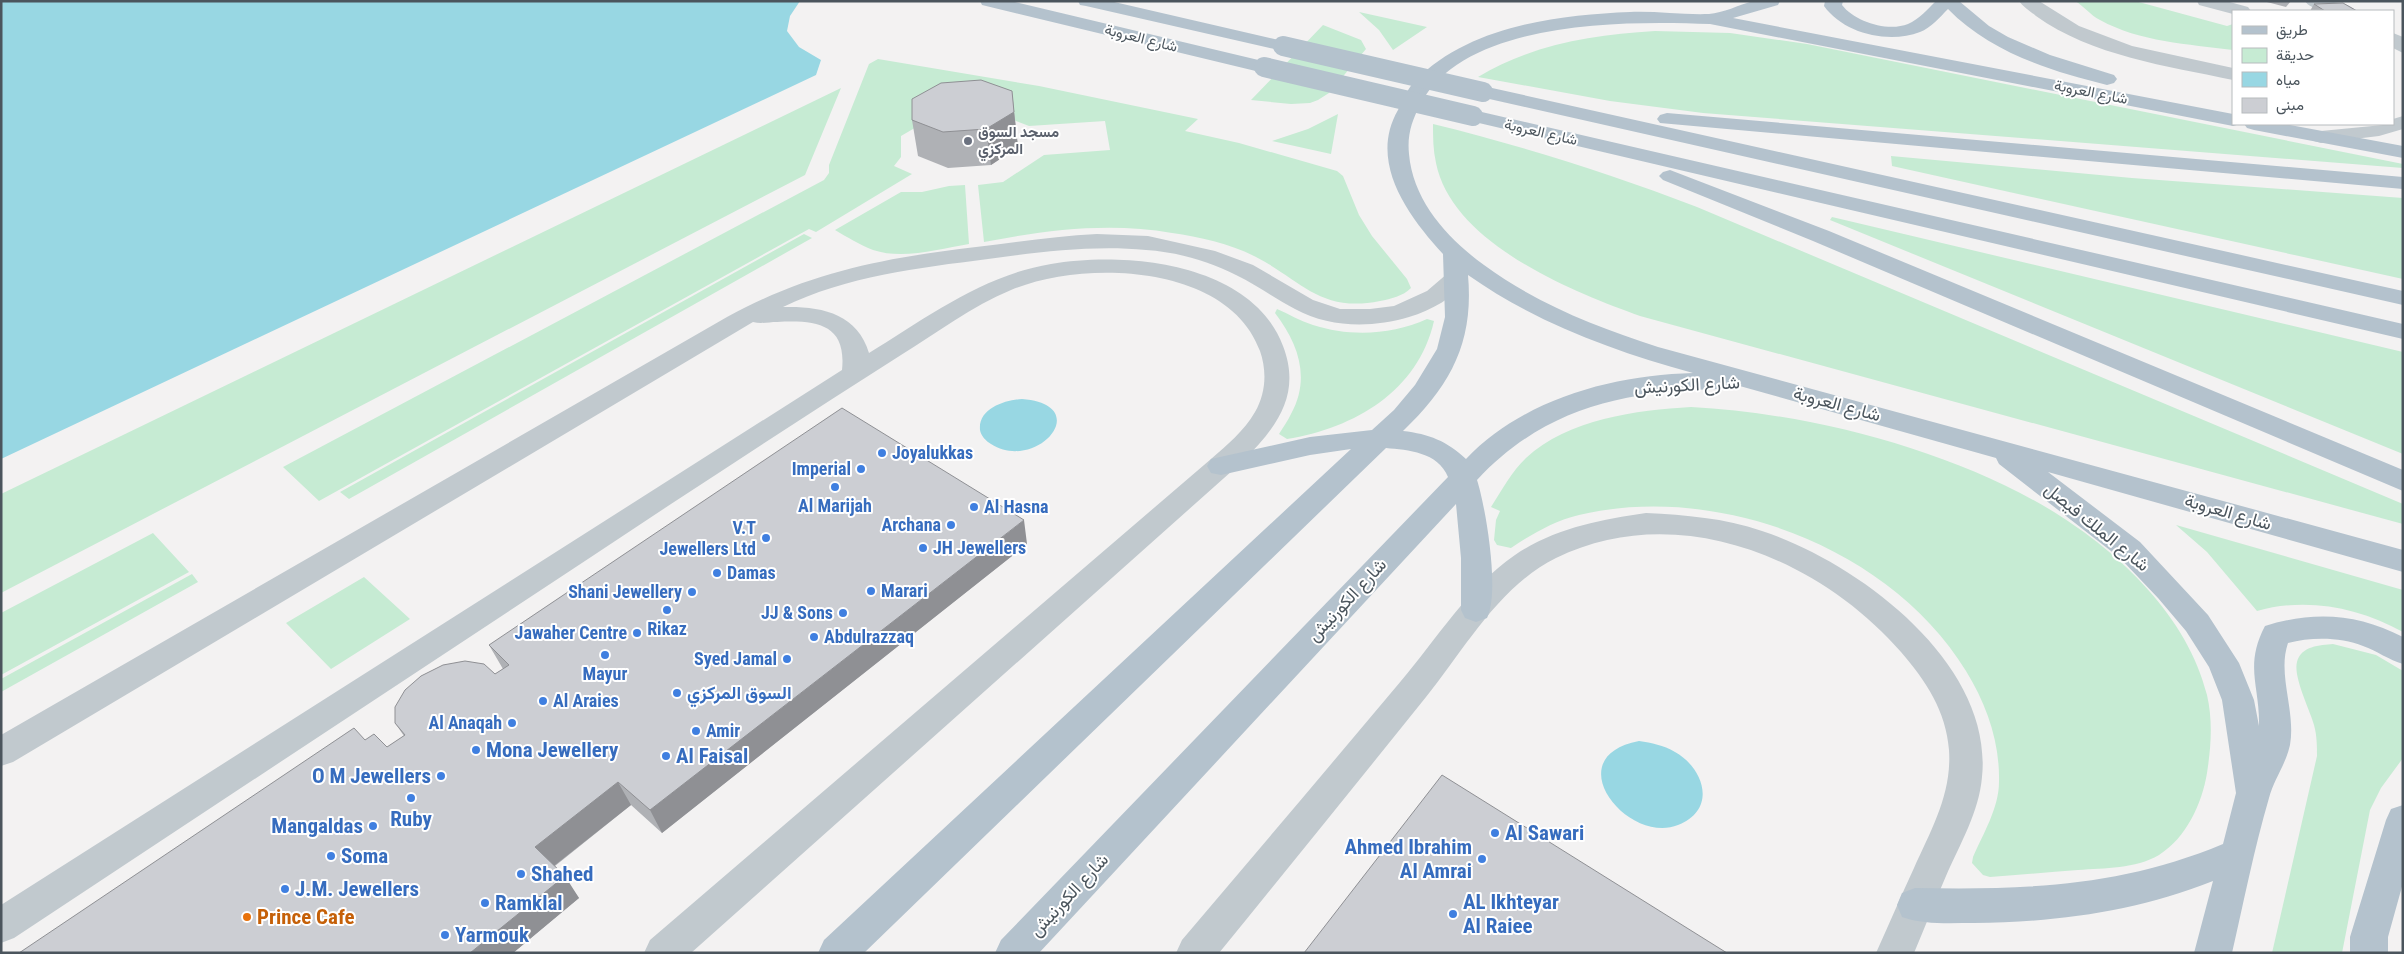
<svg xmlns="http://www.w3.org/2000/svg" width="2404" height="954" font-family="'Roboto Condensed',Vazirmatn,sans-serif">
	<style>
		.green { fill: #c6ebd3 }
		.water { fill: #98d7e3 }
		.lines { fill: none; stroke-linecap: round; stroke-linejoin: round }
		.minor { fill: #c1c9ce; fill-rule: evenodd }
		.major { fill: #b4c2cd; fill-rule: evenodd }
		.major-bridge { stroke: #b4c2cd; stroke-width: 20 }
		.wall { fill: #afb1b5 }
		.shaded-wall { fill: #8f9094 }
		.building { fill: #ccced3; stroke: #8f9094 }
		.worship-dot { fill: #6b7280; stroke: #fff; stroke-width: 2 }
		.shop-dot { fill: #3f7fe0; stroke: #fff; stroke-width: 2 }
		.food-dot { fill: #e8710a; stroke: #fff; stroke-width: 2 }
		.labels { text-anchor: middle; stroke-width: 4; stroke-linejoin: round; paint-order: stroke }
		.far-street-label { font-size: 15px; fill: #4b555d; stroke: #fff }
		.far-worship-label { font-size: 15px; font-weight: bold; fill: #5b616d; stroke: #fff; text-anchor: start }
		.street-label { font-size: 18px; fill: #4b555d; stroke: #fff }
		.shop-label { font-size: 18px; font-weight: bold; fill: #366cbe; stroke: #fff; text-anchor: start }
		.near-shop-label { font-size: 21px; font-weight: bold; fill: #366cbe; stroke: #fff; text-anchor: start }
		.near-food-label { font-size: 21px; font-weight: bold; fill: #c56008; stroke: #fff; text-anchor: start }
	</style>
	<rect width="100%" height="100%" fill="#f3f2f2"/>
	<path class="green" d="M 2075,1 L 2135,1 L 2227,26 L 2233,24 L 2233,50 C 2188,44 2140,42 2100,20 C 2090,15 2084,6 2075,1 Z
		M 1359,12 L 1427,27 L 1393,50 L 1379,30 Z
		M 1323,25 L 1361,40 L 1366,49 L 1329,93 L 1318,100 L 1310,103 L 1291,104 L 1251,100 Z
		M 1655,31 L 1730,33 L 1807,44 L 2403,164 L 2403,168 L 1703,113 L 1610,101 L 1478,77 C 1533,44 1592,35 1655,31 Z
		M 878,59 L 1039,86 L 1198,119 L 1185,131 L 1239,143 L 1337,171 L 1343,176 L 1359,215 L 1372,236 L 1407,279 L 1411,288 C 1403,296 1391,299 1380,301 C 1320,313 1301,280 1256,257 C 1231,244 1200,237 1172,233 C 1109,222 1046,230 984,242 L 978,185 L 1003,182 L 1044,155 L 1110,150 L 1105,121 L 1029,126 L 990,111 L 937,115 L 901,136 L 901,157 L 894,166 L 912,174 L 816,232 L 809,229 L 319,501 L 283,467 L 824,180 L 829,173 L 829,165 L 869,64 Z
		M 841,88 L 805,175 L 1,593 L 1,494 Z
		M 1338,114 L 1331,154 L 1272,141 L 1308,129 Z
		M 1433,124 C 1523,146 1611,174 1697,207 L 2403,504 L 2403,524 L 1640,316 C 1572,292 1452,243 1436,163 C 1433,150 1433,137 1433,124 Z
		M 1891,156 L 2132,178 L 2403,198 L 2403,279 L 1892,166 Z
		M 965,185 L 969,244 C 939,249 903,260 873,250 C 860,245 847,237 835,230 L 901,192 L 922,192 L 949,186 Z
		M 1832,217 L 2403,352 L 2403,454 L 1830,220 Z
		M 804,234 L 812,238 L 349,499 L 340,492 Z
		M 1277,309 C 1289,314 1300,321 1313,325 C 1350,337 1392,335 1427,319 L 1434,321 C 1418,391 1355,428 1287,439 L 1279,434 C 1283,427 1288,421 1291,414 C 1311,378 1298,343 1275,313 Z
		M 1691,407 C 1810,413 1952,450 2054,512 C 2120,553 2188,617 2207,695 C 2213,721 2211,747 2207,773 C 2202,804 2186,838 2159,855 C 2135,869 2105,868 2078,870 C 2049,872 2020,875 1990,877 L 1983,875 L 1972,863 L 1973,857 C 1983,834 1999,808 1999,782 C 2000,743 1987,705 1966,671 C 1891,548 1718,482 1579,515 C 1554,521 1532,534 1511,548 L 1497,545 L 1494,540 L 1496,520 L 1500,511 L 1491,507 C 1502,490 1512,471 1526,458 C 1568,419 1637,410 1691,407 Z
		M 2176,525 L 2403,590 L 2403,632 C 2358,607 2306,597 2257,611 L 2207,552 Z
		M 153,533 L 189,572 L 1,675 L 1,613 Z
		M 192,574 L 198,582 L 1,692 L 1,679 Z
		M 364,577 L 410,619 L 331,669 L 286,623 Z
		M 2333,644 L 2376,655 L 2403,671 L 2403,758 L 2381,788 L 2370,810 L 2342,953 L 2272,953 L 2317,756 C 2317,746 2317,736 2314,725 C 2310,710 2293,677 2297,662 C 2301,646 2320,645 2333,644 Z"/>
	<path class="water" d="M 1,1 L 800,1 L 790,16 L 787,31 L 799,47 L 821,60 L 816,75 L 1,459 Z
		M 1022,399 C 1096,405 1036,473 991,444 C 986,441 981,436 980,430 C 978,408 1006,400 1022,399 Z
		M 1639,741 C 1652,743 1663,745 1675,752 C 1705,769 1717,810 1678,825 C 1628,845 1556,757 1639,741 Z"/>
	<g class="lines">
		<path class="minor" d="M 2019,1 L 2039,1 L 2079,26 L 2132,46 L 2233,68 L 2233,80 C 2167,66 2092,56 2036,16 C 2030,11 2023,7 2019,1 Z
			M 2197,1 L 2226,1 L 2248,7 L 2251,11 L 2233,11 L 2233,14 L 2199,5 Z
			M 2305,1 C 2319,1 2347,0 2356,11 C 2343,12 2312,13 2305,1 Z
			M 2393,33 L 2403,37 L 2403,53 L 2393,48 Z
			M 2403,116 L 2403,129 L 2379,136 L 2321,143 L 2314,141 L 2311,137 L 2314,133 L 2321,131 L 2393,124 L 2393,119 Z
			M 1097,234 L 1148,236 L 1215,251 L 1253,265 L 1313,300 L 1340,309 L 1370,309 L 1394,306 L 1427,291 L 1448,273 L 1456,271 L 1464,273 L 1468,278 C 1454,298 1432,310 1409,317 C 1372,328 1330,328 1295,309 C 1275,299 1257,285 1236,275 C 1208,261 1177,252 1146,250 C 1093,245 1040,252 988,259 C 918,268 847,276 783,307 C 821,306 857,313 869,353 C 926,318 983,275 1051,264 C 1127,251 1252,263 1283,346 C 1302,395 1276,428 1242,462 L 691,953 L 644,953 L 650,940 L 1211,459 C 1227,445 1244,431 1255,412 C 1266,393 1267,371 1260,351 C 1229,264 1084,259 1011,290 C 972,306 937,333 901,355 C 824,404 747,454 671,504 C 452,649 233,793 14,938 L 1,943 L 1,905 L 842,370 C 847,323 815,320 777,322 C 769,322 761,324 753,322 L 13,762 L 1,766 L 1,735 L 727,317 C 809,272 884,258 976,247 C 1016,242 1057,236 1097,234 Z
			M 1646,513 C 1686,515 1724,518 1762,531 C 1857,562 1994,663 1982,777 C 1979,812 1960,844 1946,876 C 1935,901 1925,927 1914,953 L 1876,953 C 1889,924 1901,896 1914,868 C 1931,830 1952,794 1949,750 C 1946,711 1926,681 1901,652 C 1818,557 1676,499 1556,558 C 1499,586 1464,650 1426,697 C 1357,783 1288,868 1219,953 L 1176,953 L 1182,940 C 1255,854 1328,768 1401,681 C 1437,639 1468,587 1515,555 C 1555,528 1599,520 1646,513 Z"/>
		<path class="major" d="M 980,1 L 1011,1 L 1271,63 L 1273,67 L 1271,71 L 1264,73 L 982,5 Z
			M 1078,1 L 1110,1 L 1283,41 L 1289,42 L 1292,46 L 1289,50 L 1283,51 L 1086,6 L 1080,5 Z
			M 1753,1 L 1780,1 L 1778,5 L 1733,18 L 2233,114 L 2233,124 L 2240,124 L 2233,126 L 1710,24 C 1627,21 1467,19 1421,103 C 1412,120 1407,135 1409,154 C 1413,201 1448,239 1484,265 C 1537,304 1597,327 1658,347 L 2403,550 L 2403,572 L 2048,472 L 2140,542 L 2208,615 L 2239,663 L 2254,700 L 2259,726 C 2260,686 2244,666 2265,626 C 2313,611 2357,613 2403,637 L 2403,664 C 2389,660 2377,651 2363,646 C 2341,637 2311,637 2288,643 C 2277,675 2296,710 2290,745 C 2286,764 2274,779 2269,798 C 2254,849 2244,901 2232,953 L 2194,953 L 2213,881 C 2135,912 2057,922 1974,923 C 1950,923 1924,925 1902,917 L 1897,905 L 1902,893 L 1915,888 C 2024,890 2120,887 2223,844 L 2236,793 L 2222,700 L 2209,667 L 2186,631 L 2158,598 L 2120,558 L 1999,464 L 1996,458 L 1729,383 L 1727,387 L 1718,389 C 1624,391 1544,408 1477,480 C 1486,508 1500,593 1487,618 L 1476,622 L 1465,618 L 1461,610 L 1461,558 L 1456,504 L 1039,953 L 995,953 L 1001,940 L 1448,477 C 1438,452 1408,450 1386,448 L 864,953 L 818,953 L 824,940 L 1351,449 L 1310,455 L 1221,475 L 1211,473 L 1207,466 L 1211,459 L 1310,437 L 1372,430 L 1394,410 L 1415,385 L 1437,349 L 1445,317 L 1443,254 C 1408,216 1368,162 1398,110 C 1403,100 1408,88 1415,81 C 1469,26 1557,15 1630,12 C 1656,11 1683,15 1709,14 C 1723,13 1739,5 1753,1 ZM 1468,275 C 1536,323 1613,351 1693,373 C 1613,375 1523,399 1466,459 C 1447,441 1429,434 1403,431 C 1451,385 1474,342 1468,275 Z
			M 1825,1 L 1843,1 L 1842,5 C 1855,22 1888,32 1908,24 C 1919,19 1928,9 1936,1 L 1959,1 L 1989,26 L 2008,37 L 2050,55 L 2114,75 L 2117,79 L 2114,83 L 2107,85 C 2050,71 1990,52 1948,9 C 1940,17 1931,28 1920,32 C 1889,44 1844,34 1824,6 Z
			M 1483,86 L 2403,291 L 2403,305 L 1476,96 L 1473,92 L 1476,88 Z
			M 1473,110 L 2403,324 L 2403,339 L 1466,120 L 1463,116 L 1466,112 Z
			M 1667,113 L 2403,177 L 2403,189 L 1660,123 L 1657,119 L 1660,115 Z
			M 2244,124 L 2285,124 L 2403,146 L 2403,158 L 2254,130 L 2247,128 Z
			M 1670,170 L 1829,231 L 2403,470 L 2403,491 L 1813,241 L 1663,180 L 1659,176 L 1663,172 Z
			M 2403,805 L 2403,883 L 2388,937 L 2388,953 L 2350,953 L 2350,937 L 2386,820 L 2391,809 Z"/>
		<path class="major-bridge" d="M 1283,46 L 1483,92
			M 1264,67 L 1473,116"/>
	</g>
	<path class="wall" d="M 2263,1 L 2291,1 L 2286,7 Z
		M 2314,4 L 2357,11 L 2310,11 Z
		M 1012,91 L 1018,147 L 991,165 L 948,168 L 918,156 L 912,120 Z
		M 1027,544 L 662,833 L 631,805 L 555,866 L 579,898 L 513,953 L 19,953 L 365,740 L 387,747 L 404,736 L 395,723 L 495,674 L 503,669 L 489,645 Z"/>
	<path class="shaded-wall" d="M 1014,112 L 1018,147 L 991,165 L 986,129 Z
		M 1024,520 L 1027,544 L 662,833 L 650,810 Z
		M 618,782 L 631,805 L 550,869 L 535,847 Z
		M 565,876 L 579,898 L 513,953 L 470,953 Z"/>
	<path class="building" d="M 2343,3 L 2357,11 L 2325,11 L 2314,4 Z
		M 981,80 L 1012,91 L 1014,112 L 986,129 L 943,132 L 912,120 L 912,99 L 941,83 Z
		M 842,408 L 1024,520 L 650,810 L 618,782 L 535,847 L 565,876 L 470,953 L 19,953 L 354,728 L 365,740 L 374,734 L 387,747 L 405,735 L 395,723 L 395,707 L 405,690 L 421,676 L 443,665 L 465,661 L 484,664 L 495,674 L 509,665 L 489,645 Z
		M 1442,775 L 1727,953 L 1304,953 Z"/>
	<circle class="worship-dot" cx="968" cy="141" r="5"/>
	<g class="shop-dot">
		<circle cx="882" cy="453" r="5"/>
		<circle cx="861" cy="469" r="5"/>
		<circle cx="835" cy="487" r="5"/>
		<circle cx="974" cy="507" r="5"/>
		<circle cx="951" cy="525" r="5"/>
		<circle cx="766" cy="538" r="5"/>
		<circle cx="923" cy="548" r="5"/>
		<circle cx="717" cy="573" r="5"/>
		<circle cx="871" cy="591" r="5"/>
		<circle cx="692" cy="592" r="5"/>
		<circle cx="667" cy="610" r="5"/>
		<circle cx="843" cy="613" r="5"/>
		<circle cx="637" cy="633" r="5"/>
		<circle cx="814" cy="637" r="5"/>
		<circle cx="605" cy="655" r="5"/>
		<circle cx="787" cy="659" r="5"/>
		<circle cx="677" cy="693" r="5"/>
		<circle cx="543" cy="701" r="5"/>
		<circle cx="512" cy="723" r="5"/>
		<circle cx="696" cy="731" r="5"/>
		<circle cx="476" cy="750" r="5"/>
		<circle cx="666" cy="756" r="5"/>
		<circle cx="441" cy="776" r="5"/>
		<circle cx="411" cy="798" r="5"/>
		<circle cx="373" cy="826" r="5"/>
		<circle cx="1495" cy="833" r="5"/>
		<circle cx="331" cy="856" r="5"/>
		<circle cx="1482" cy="859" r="5"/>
		<circle cx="521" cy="874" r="5"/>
		<circle cx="285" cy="889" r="5"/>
		<circle cx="485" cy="903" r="5"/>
		<circle cx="1453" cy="914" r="5"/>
		<circle cx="445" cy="935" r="5"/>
	</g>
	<circle class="food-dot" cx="247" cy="917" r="5"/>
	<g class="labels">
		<g class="far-street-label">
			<text transform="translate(1141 38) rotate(14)" y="5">شارع العروبة</text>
			<text transform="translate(2091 92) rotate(11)" y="5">شارع العروبة</text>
			<text transform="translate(1541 132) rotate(13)" y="5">شارع العروبة</text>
		</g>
		<g class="far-worship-label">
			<text x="978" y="137">مسجد السوق<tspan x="978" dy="17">المركزي</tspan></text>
		</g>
		<g class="street-label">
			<text transform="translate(1687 385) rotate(-3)" y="6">شارع الكورنيش</text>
			<text transform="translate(1837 404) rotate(15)" y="6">شارع العروبة</text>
			<text transform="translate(2228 512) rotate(16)" y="6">شارع العروبة</text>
			<text transform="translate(2097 527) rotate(39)" y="6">شارع الملك فيصل</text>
			<text transform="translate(1347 600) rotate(-47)" y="6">شارع الكورنيش</text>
			<text transform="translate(1069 895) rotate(-47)" y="6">شارع الكورنيش</text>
		</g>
		<g class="shop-label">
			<text x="892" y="459">Joyalukkas</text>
			<text x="851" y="475" text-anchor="end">Imperial</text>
			<text x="835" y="512" text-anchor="middle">Al Marijah</text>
			<text x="984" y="513">Al Hasna</text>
			<text x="941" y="531" text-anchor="end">Archana</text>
			<text x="756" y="534" text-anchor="end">V.T<tspan x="756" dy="21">Jewellers Ltd</tspan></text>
			<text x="933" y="554">JH Jewellers</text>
			<text x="727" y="579">Damas</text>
			<text x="881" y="597">Marari</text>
			<text x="682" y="598" text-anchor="end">Shani Jewellery</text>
			<text x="833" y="619" text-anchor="end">JJ &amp; Sons</text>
			<text x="667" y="635" text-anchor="middle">Rikaz</text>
			<text x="627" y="639" text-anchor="end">Jawaher Centre</text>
			<text x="824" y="643">Abdulrazzaq</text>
			<text x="777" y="665" text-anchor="end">Syed Jamal</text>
			<text x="605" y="680" text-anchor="middle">Mayur</text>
			<text x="687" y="699">السوق المركزي</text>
			<text x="553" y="707">Al Araies</text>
			<text x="502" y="729" text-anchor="end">Al Anaqah</text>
			<text x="706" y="737">Amir</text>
		</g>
		<g class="near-shop-label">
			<text x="486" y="757">Mona Jewellery</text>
			<text x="676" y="763">Al Faisal</text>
			<text x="431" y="783" text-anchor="end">O M Jewellers</text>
			<text x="411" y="826" text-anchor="middle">Ruby</text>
			<text x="363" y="833" text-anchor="end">Mangaldas</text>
			<text x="1505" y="840">Al Sawari</text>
			<text x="1472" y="854" text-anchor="end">Ahmed Ibrahim<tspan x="1472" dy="24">Al Amrai</tspan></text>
			<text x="341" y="863">Soma</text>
			<text x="531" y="881">Shahed</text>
			<text x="295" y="896">J.M. Jewellers</text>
			<text x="1463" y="909">AL Ikhteyar<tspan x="1463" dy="24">Al Raiee</tspan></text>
			<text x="495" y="910">Ramklal</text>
			<text x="455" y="942">Yarmouk</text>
		</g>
		<g class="near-food-label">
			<text x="257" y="924">Prince Cafe</text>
		</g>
	</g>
	<rect width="2404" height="954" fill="none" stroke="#4b555d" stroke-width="5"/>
	<rect x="2232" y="10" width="162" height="115" fill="#ffffff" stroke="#b7bbbe"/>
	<rect x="2242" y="26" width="25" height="8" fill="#b4c2cd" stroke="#b7bbbe"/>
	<text x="2276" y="35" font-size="15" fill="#4b555d">طريق</text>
	<rect x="2242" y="48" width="25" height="15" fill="#c6ebd3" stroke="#b7bbbe"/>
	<text x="2276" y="60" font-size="15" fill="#4b555d">حديقة</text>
	<rect x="2242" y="72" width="25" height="15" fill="#98d7e3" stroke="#b7bbbe"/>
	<text x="2276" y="85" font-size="15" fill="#4b555d">مياه</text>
	<rect x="2242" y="98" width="25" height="15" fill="#ccced3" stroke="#b7bbbe"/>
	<text x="2276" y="110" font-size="15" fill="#4b555d">مبنى</text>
</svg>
